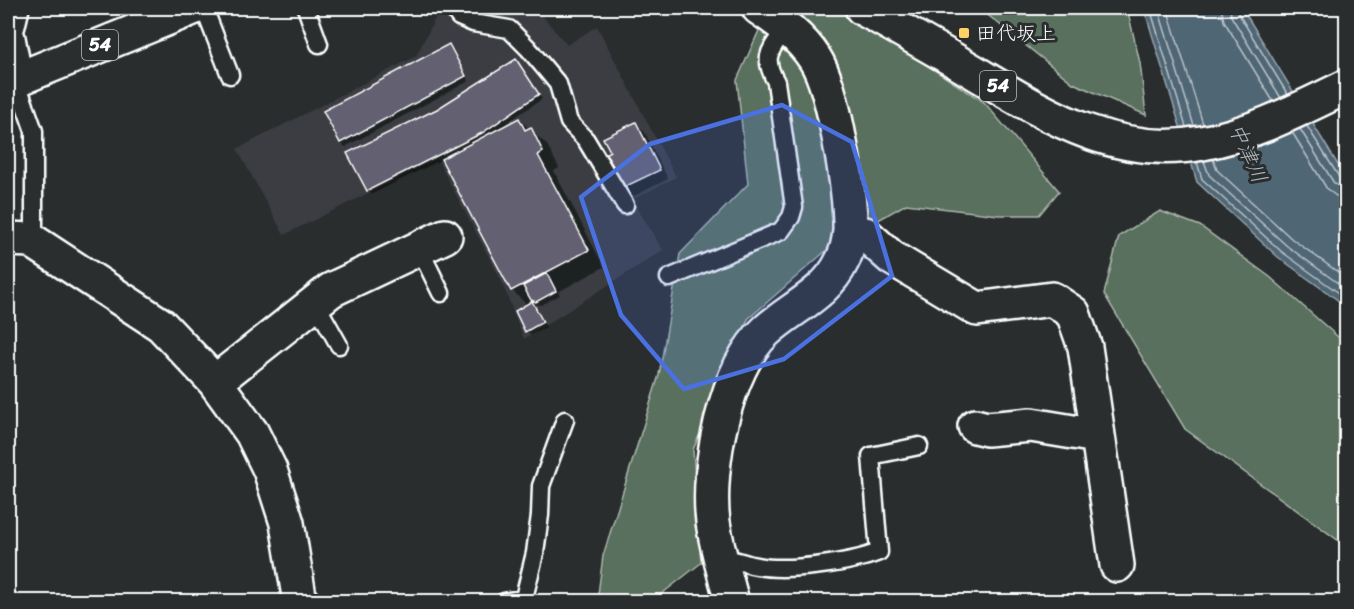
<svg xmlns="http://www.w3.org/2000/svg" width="1354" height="609" font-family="Sriracha,'Klee One',sans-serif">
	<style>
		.built { fill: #3b3c42 }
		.green { fill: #59705d; stroke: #acb8ae; stroke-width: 1.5 }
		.water { fill: #506674; stroke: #96a3ac; stroke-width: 1.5 }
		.shadow { fill: #0007 }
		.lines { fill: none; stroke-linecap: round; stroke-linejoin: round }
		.shore { stroke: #b9c2c7; stroke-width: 1.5 }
		.building { fill: #636072; stroke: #fff; stroke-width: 1.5 }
		.service-casing { stroke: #fff; stroke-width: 21 }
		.minor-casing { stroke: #fff; stroke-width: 38 }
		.tertiary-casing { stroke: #fff; stroke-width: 38 }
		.primary-casing { stroke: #fff; stroke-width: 38 }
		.service { stroke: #2a2d2e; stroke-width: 16 }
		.minor { stroke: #2a2d2e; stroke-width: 33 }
		.tertiary { stroke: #2a2d2e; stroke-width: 33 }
		.primary { stroke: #2a2d2e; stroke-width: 33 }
		.marked { fill: #4a71e0; fill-opacity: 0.2; stroke: #4a71e0; stroke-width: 4.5; stroke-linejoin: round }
		.poi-dot { fill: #ffd166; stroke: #2a2d2e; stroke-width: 2 }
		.labels { text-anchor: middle; stroke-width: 6; stroke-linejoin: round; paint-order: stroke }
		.shield { fill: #2a2d2e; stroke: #bfc0c0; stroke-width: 1.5 }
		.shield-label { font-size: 18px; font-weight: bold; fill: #fff }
		.poi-label { font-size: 20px; fill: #fff; stroke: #2a2d2e; text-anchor: start }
		.water-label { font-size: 21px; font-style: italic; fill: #b0bac0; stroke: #2a2d2e }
	</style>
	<rect width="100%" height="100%" fill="#2a2d2e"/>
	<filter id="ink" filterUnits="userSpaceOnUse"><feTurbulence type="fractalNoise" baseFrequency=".0167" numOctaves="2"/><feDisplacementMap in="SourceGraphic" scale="12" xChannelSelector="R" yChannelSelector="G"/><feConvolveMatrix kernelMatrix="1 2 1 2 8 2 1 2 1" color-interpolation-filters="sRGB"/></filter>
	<g filter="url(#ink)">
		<path class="built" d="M 437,8 L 536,8 L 567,45 L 597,26 L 676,177 L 632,200 L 663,250 L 524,339 L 500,278 L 437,159 L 284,235 L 237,149 L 416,56 L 439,11 Z"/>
		<path class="green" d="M 769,8 L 908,8 L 914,57 L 984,102 L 1059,191 L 1039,215 L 999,215 L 906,204 L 828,249 L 748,319 L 693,450 L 701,563 L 659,596 L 659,601 L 597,602 L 603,556 L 659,375 L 680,254 L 748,184 L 737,80 Z
			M 979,8 L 1127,8 L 1140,63 L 1146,115 L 1073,83 Z
			M 1160,211 L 1200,226 L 1270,277 L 1346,344 L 1346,546 L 1185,429 L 1104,294 L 1119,236 Z"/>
		<path class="water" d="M 1144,8 L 1242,8 L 1346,178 L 1346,306 L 1278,257 L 1197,182 Z"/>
		<path class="shadow" d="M 449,46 L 453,50 L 469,81 L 345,147 L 341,143 L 325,112 Z
			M 520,66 L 542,99 L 505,124 L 506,126 L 519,119 L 547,145 L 559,168 L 554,171 L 604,267 L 558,292 L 560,295 L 541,305 L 531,303 L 536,308 L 546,327 L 531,335 L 527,331 L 528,306 L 513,291 L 443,159 L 372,194 L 368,190 L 438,111 Z
			M 636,123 L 645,133 L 668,179 L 632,197 L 623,187 Z"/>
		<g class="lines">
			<path class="shore" d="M 1150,8 L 1186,127
				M 1158,8 L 1194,126
				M 1167,8 L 1203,124
				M 1221,8 L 1224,21 L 1273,101
				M 1230,8 L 1231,16 L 1281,98
				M 1237,8 L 1238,13 L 1288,95
				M 1307,126 L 1339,177 L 1346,181
				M 1300,129 L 1334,183 L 1340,187 L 1346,188
				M 1292,132 L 1327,189 L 1336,196 L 1346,197
				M 1213,159 L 1217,170 L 1292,239 L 1346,278
				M 1204,161 L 1209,175 L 1287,246 L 1346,289
				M 1197,162 L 1202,179 L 1282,252 L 1346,298"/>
		</g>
		<path class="building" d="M 449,44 L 466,76 L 340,143 L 323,111 Z
			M 516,59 L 539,94 L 482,133 L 367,191 L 347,153 L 437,109 Z
			M 519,118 L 525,130 L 531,127 L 543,152 L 538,155 L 589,250 L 511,291 L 441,159 Z
			M 636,122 L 660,170 L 622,188 L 605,154 L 610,151 L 603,138 Z
			M 547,273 L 556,291 L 536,302 L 531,300 L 523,286 Z
			M 532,301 L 543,322 L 525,332 L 515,311 Z
			M 612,595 L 626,595 L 626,602 L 611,602 Z"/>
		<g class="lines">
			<g class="service-casing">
				<path id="service" d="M 204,8 L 230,75
					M 306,8 L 319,44
					M 453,8 L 459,17 L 473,23 L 509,29 L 528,48 L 558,84 L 569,122 L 586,140 L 625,205
					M 16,80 L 34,131 L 34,231 L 31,240
					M 419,248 L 441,293
					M 669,278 L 781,231 L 791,217 L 794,207 L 776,82 C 761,55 771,50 787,27
					M 315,302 L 339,345
					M 721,559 C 738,558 742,564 757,566 C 788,572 851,563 879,552 L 871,456 L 919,446
					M 504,602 L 524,598 L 535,553 L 540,515 L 541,486 L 565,420"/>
			</g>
			<g class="minor-casing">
				<path id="minor" d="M 8,25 L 12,8
					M 8,38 L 16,80
					M 850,233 L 865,234 L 892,258 L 977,309 L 1052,299 L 1073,313 L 1085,347 L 1117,565
					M 8,239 L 31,240 L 161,325 L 215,382 L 252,433 L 270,470 L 287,523 L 300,602
					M 215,382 L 331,290 L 445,236
					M 975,426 L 987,429 L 1031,425 L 1097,436"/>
			</g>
			<g class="tertiary-casing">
				<path id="tertiary" d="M 732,602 C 725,575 717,549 713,522 C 706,469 725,368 766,331 C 792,307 826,295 842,261 C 847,252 849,241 850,231 C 851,195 834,88 815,59 C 801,37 780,22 759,8"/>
			</g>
			<g class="primary-casing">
				<path id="primary" d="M 862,8 C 898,28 934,48 969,69 C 1042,112 1113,160 1202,143 C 1253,134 1300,109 1346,87
					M 8,83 L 193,8"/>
			</g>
			<use href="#service" class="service"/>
			<use href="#minor" class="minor"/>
			<use href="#tertiary" class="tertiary"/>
			<use href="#primary" class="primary"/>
		</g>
	</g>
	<path class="marked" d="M 782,105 L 852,142 L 892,276 L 784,359 L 684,389 L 621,315 L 581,197 L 650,144 Z"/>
	<rect class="poi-dot" x="958" y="27" width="12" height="12" rx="3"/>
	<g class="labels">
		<g class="shield">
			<rect x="82" y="30" width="36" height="30" rx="4.5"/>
			<rect x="980" y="71" width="36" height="30" rx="4.5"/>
		</g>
		<g class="shield-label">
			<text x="100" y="51">54</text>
			<text x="998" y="92">54</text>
		</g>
		<g class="poi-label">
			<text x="976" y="40">田代坂上</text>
		</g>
		<g class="water-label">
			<text transform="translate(1248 153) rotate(66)" y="7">中津川</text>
		</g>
	</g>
	<rect width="1354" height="609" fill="none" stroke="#2a2d2e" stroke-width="30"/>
	<rect x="15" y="15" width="1324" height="579" fill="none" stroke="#fff" stroke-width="2" filter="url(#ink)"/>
</svg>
